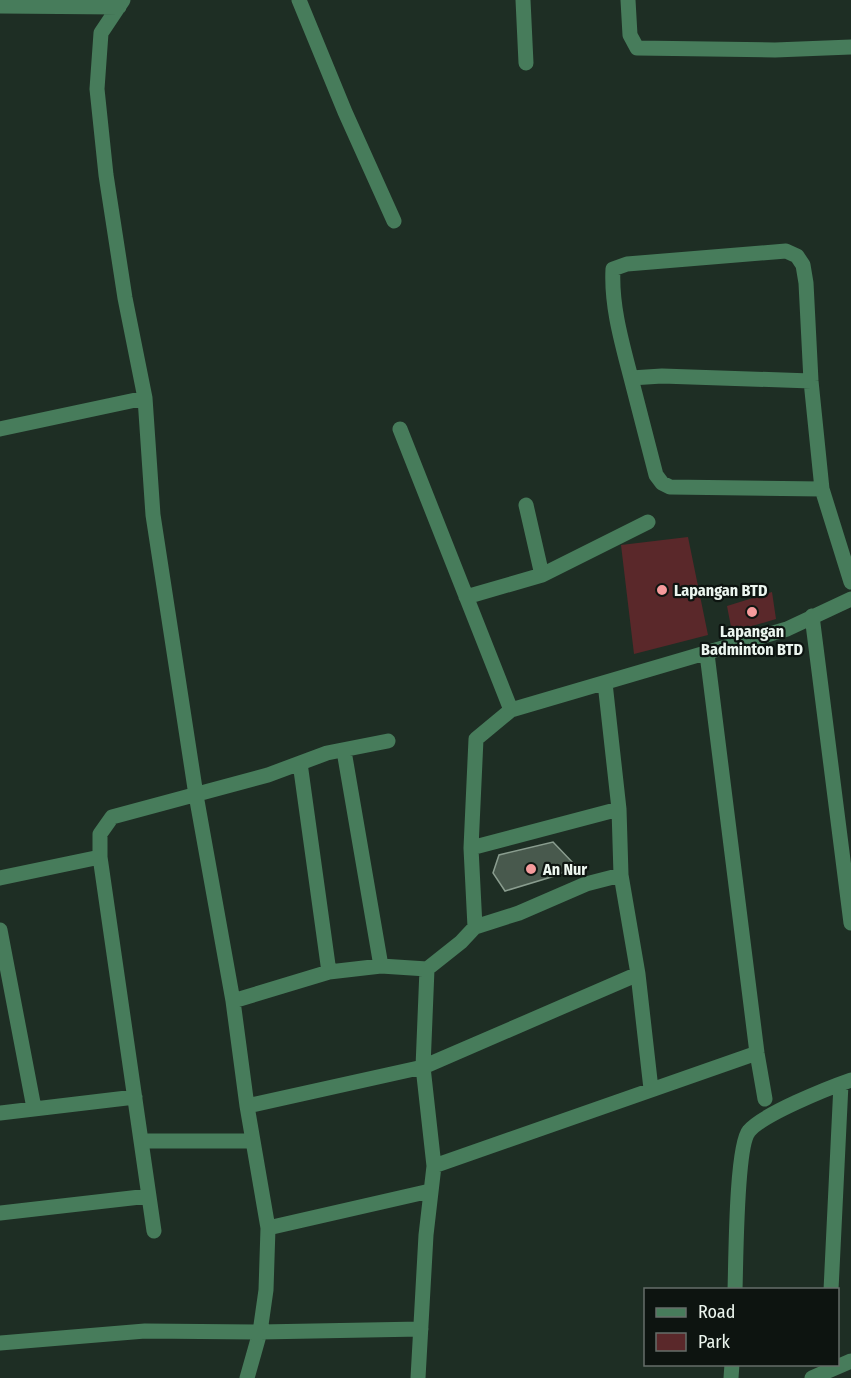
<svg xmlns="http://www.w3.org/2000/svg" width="851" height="1378" font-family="'Fira Sans Condensed',sans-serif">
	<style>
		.green { fill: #5a282a }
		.building { fill: #48594d; stroke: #8a9d8f; stroke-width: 1.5 }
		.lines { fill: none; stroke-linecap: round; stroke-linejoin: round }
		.minor { stroke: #477c5b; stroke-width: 15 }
		.poi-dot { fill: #f59b9c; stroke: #0d1410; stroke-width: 2 }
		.labels { text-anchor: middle; stroke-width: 4.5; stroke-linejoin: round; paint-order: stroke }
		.poi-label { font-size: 16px; font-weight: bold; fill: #ecf6ef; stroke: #0d1410; text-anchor: start }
	</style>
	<rect width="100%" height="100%" fill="#1e2e24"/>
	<path class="green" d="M 688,537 L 708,635 L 634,654 L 621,545 Z
		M 772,592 L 776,619 L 732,632 L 727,606 Z"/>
	<path class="building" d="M 553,842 L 575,865 L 558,875 L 505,891 L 493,873 L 499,855 Z"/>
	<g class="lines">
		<path class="minor" d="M 123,0 L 101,33 L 97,89 L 106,175 L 125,298 L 145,398 L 153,515 L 196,795 L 233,1001 L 247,1106 L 268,1228 L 266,1290 L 260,1332 L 247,1378
			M 299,0 L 345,112 L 394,221
			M 523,0 L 526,63
			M 628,0 L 630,35 L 637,48 L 775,50 L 851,47
			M 0,6 L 119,7
			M 631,378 C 622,343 611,306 613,269 L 627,264 L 786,251 L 797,256 L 803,265 L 806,283 L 811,381 L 822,489 L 851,582
			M 811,381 L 662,376 L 631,378 L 656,475 L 662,483 L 670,487 L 822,489
			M 0,429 L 145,398
			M 400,429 L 511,710
			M 526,505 L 542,575
			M 466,597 L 542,575 L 648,522
			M 812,616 L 851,923
			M 707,654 L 757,1053 L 765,1099
			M 605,683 L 619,809 L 621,875 L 638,974 L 651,1089
			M 344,751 L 381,966
			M 300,763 L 329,972
			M 471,848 L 619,809
			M 0,878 L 100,857
			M 475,927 L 519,913 L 586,884 L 621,875
			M 0,930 L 34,1108
			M 233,1001 L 329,972 L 381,966 L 427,969
			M 247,1106 L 423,1067 L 638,974
			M 0,1113 L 135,1097
			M 141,1141 L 253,1141
			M 434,1166 L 757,1053
			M 0,1213 L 149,1196
			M 268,1228 L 430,1191
			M 154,1231 L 100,857 L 100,834 L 112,817 L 268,775 L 327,753 L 388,741
			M 735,1290 C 736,1263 736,1146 749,1131 C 763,1114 828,1088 851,1080
			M 831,1290 L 841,1084
			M 0,1343 L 145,1331 L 260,1332 L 421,1329
			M 418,1378 L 426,1235 L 434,1166 L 423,1067 L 427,969 L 461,942 L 475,927 L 471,848 L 476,739 L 511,710 L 787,629 L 851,599
			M 731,1378 L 732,1364
			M 812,1378 L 851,1361"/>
	</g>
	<g class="poi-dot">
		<circle cx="662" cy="590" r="6"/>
		<circle cx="752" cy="612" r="6"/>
		<circle cx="531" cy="869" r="6"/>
	</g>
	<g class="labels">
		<g class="poi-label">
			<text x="674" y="596">Lapangan BTD</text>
			<text x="752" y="637" text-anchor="middle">Lapangan<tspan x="752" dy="18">Badminton BTD</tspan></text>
			<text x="543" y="875">An Nur</text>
		</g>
	</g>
	<rect x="644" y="1288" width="195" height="78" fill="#0d1410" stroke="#666e69" stroke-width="1.5"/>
	<rect x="656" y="1308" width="30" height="9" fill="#477c5b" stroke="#666e69" stroke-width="1.5"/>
	<text x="698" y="1318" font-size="18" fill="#ecf6ef">Road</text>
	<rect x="656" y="1333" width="30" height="18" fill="#5a282a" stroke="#666e69" stroke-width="1.5"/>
	<text x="698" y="1348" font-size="18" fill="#ecf6ef">Park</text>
</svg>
